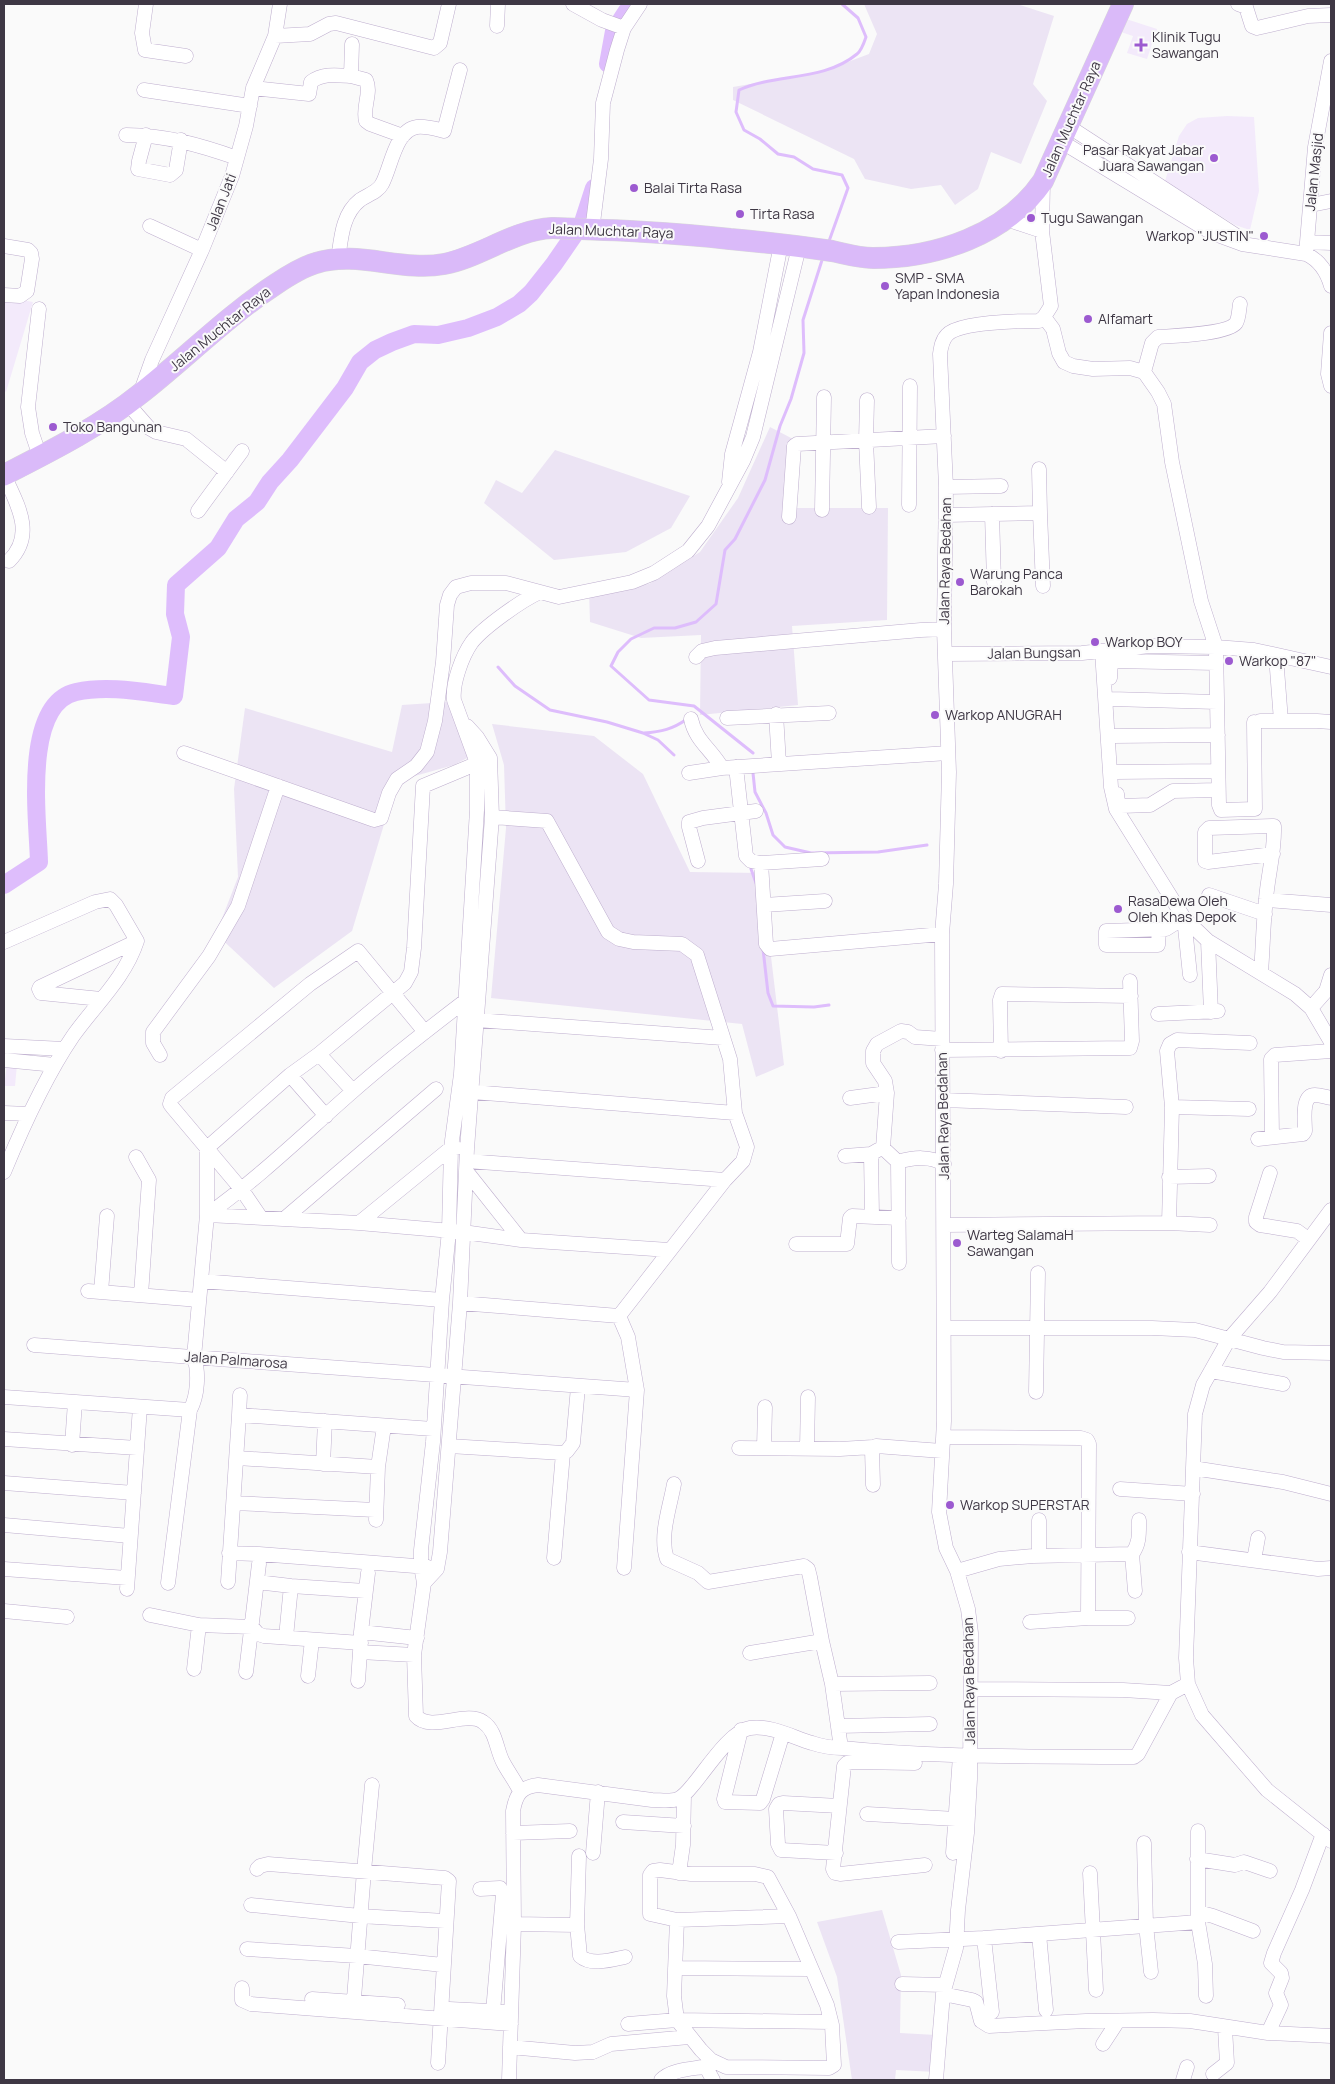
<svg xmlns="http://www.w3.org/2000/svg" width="1335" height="2084" font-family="Manrope,sans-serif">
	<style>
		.built { fill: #f3eafb }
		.green { fill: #ece4f4 }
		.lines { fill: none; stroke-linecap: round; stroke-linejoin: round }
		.stream { stroke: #debdfc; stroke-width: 3 }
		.river { stroke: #debdfc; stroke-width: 18 }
		.minor-casing { stroke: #beaece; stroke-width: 15 }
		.highway-casing { stroke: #d8d7da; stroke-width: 22 }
		.minor { stroke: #fff; stroke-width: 14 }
		.highway { stroke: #dabaf9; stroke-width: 21 }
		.poi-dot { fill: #9c5ad0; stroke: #fafafa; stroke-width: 2 }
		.labels { text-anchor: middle; stroke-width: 4; stroke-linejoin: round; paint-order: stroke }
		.poi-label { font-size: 14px; fill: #3e3744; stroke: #fafafa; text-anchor: start }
		.street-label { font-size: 14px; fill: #3e3744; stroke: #fafafa }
	</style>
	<rect width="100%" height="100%" fill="#fafafa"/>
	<path class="built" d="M 1123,18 L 1157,29 L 1147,59 L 1127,53 L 1133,36 L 1118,31 Z
		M 1227,116 L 1254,117 L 1259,191 L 1250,230 L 1235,225 L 1165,181 L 1179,136 L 1187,124 L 1198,118 Z
		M 4,297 L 33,302 L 6,392 L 4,390 Z
		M 7,1064 L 17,1064 L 15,1086 L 4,1086 Z"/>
	<path class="green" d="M 864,4 L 1017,4 L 1054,16 L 1033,84 L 1047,101 L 1021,164 L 991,152 L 978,189 L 955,205 L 941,185 L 911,189 L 865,179 L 854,159 L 733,100 L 733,87 L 821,72 L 869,54 L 877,34 Z
		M 770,427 L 795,440 L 793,508 L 888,508 L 887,620 L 792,626 L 798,705 L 700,715 L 701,635 L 641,638 L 590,622 L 589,590 L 649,584 L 700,552 L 738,498 Z
		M 555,450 L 690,496 L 671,528 L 626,552 L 554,560 L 484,503 L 496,480 L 522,493 Z
		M 447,702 L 469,757 L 454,765 L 397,781 L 352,931 L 274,988 L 216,934 L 238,877 L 234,789 L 245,708 L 392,752 L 402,705 Z
		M 492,724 L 594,736 L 643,774 L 690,872 L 761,873 L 784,1065 L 756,1077 L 742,1024 L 491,998 L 506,828 L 504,765 Z
		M 882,1910 L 901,1975 L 900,2033 L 936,2035 L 936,2072 L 896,2070 L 895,2080 L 852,2080 L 837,1977 L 817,1922 Z"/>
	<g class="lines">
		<path class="stream" d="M 828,244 L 848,188 L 842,175 L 813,169 L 794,157 L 778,154 L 760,139 L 744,130 L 736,112 L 739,90 C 776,73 823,82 857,54 C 861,51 864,43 866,37 L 858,18 L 842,4
			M 498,667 L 515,686 L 550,710 L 607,722 L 643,733 L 658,740 L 674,755
			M 644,733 C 661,732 673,729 687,719
			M 753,753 L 694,706 L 649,700 L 611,666 L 618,652 L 631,639 L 654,628 L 675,628 L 696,622 L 716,604 L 725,550 L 735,539 L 765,480 L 780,426 L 791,399 L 804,353 L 803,320 L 823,257
			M 753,773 L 755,792 L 766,813 L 773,835 L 785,847 L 811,853 L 878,852 L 927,845
			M 751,869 L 756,883
			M 763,949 L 768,993 L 773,1006 L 814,1007 L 829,1005"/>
		<path class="river" d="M 608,64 L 614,31 L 627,11
			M 4,885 L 39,862 C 38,821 22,704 76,692 C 108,685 142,692 174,696 L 181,637 L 175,614 L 176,585 L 218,548 L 236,519 L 257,502 L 270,482 L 290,460 L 345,388 L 360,362 L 375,350 L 392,342 L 414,334 L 438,335 L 468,328 L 497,317 L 519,304 L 531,293 L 554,264 L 583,222 L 594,188"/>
		<g class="minor-casing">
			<path id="minor" d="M 146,4 L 142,33 L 145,50 L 186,56
				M 573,4 L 602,20 L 624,28
				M 1238,4 L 1246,7 L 1252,26 L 1257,28 L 1308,16 L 1331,15
				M 497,26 L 498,4
				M 275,36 L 310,34 L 329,24 L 336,23 L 434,48 L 440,43 L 449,4
				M 351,76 L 366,80 C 372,93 362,107 366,121 L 370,124 L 403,136
				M 253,88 L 309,94 L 311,82 C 322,73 337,75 351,76 L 352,44
				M 144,90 L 250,106
				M 1068,126 L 1237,236
				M 126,135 C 165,135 200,145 237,158
				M 146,135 L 139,161 L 138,169 L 170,175 L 176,170 L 181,140
				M 1062,142 L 1212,233 L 1242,244 L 1306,254 C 1319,260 1327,272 1331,286
				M 1311,205 L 1331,201
				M 1006,219 L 1042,231
				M 150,226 L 202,250
				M 592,231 L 601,159 L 603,103 L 617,50 L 624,28 L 640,4
				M 1307,242 L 1331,243
				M 4,246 L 28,250 L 31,253 L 32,259 L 27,291 L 20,296 L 4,295
				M 1306,254 L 1315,147 L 1331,61
				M 338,260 C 341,239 342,214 360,200 C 367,195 378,192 382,184 C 391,168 395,130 417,127 C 426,126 436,129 444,131 L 460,70
				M 39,309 L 28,407 L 32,433 L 40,457
				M 1044,317 L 1053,329 L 1059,353 L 1064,362 L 1073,366 L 1093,369 L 1130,368 L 1144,372 L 1158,392 L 1164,404 L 1172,462 L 1201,601 L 1216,647 L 1219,805 L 1221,810 L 1255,809 L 1254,722
				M 1331,333 L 1328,374 L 1331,386
				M 1144,372 L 1152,343 L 1158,337 C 1172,336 1228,334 1236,323 C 1239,318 1239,310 1240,304
				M 141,391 L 152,360 L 202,250 L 232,176 L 246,126 L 253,88 L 275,36 L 280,4
				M 867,400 L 866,441 L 869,507
				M 128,404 L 149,428 L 156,432 L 186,439 L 227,472
				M 1039,469 L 1040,513
				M 4,475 C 17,504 36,534 9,561
				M 729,482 L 732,454 L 760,352 L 781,244
				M 946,487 L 1001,486
				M 909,505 L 910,386
				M 822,510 L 824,397
				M 198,511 L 242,451
				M 992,514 L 994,582
				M 946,515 L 1040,513 L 1043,586
				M 789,517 L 794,446 L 797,444 L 944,436
				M 1102,651 L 1111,787 L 1116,809 L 1184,918 L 1208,941 L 1295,994 L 1311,1008 L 1331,1042
				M 945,654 L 1082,653 L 1150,646 L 1216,647 L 1254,650 L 1331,667
				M 1276,656 L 1281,721
				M 696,657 L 702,651 L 715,648 L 921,630 L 944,629
				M 1110,678 L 1111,661 L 1216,663
				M 1111,699 L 1217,702
				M 776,714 L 779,764
				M 727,718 L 829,713
				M 691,719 C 695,740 712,750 722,768
				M 1260,721 L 1317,721 L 1331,722
				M 1113,736 L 1218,735
				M 184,753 L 374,820 L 381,818 L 389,793 L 397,779 L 416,766 L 427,752 L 435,721 L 443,662 L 447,605 L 450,595 L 456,587 L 471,583 L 506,583 L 559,597 L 632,582 L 654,573 L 688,551 L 708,526 L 743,461 L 753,437 L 799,247
				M 736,767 L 746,856 L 751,861 L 761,863 L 822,859
				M 1115,772 L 1218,771
				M 689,773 L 722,768 L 948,753
				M 1117,794 L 1118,802 L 1121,806 L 1150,805 L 1173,791 L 1218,790
				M 492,817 L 547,821 L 608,932 L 619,939 L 633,942 L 682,944 L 697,955 L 730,1059 L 735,1113 L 747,1147 L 743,1161 L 725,1180 L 619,1316 L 628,1337 L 637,1390 L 624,1568
				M 698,861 L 689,827 L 689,822 L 703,818 L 756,811
				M 761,863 L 766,944 L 770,949 L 942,934
				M 1209,895 L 1265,914
				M 1266,900 L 1331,905
				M 764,905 L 825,901
				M 1184,918 L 1190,975
				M 1159,930 L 1158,945 L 1106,945 L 1106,931 L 1166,929 L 1174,924 L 1180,913
				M 1208,941 L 1211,1012
				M 4,942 L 95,902 L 110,899 L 116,905 L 137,941 C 125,978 95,1005 73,1036 C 45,1077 23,1126 4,1172
				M 1261,972 C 1263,948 1263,923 1266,899 C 1268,874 1275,851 1274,826 L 1209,828 L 1205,832 L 1205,861 L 1208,862 L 1273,854
				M 101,999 L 41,993 L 39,989 L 40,987 L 137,941
				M 470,1001 L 465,1001 C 427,1030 388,1060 352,1092 C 304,1134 259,1178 207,1215 L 359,1223 L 463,1232 L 521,1240 L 669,1250
				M 1311,1008 L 1326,991 L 1331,975
				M 1158,1014 L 1218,1011
				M 477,1020 L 723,1038
				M 942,1039 L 915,1037 L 908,1032 L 901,1031 L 877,1044 L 873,1051 L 873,1063 L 885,1081 L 887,1093 L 883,1148 L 898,1162 C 915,1157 929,1156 944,1164
				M 4,1046 L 64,1049
				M 942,1050 L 1130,1048 L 1132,1041 L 1130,981
				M 1001,1051 L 1000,1000 L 1002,994 L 1131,996
				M 319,1054 L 353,1091
				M 160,1055 L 153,1043 L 153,1032 L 209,956 L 238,906 L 278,786
				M 4,1060 L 55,1065
				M 290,1075 L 326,1116
				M 472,1092 L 735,1113
				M 850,1098 L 887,1093
				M 943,1100 L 1126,1107
				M 1172,1107 L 1167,1051 L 1170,1044 L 1177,1040 L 1250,1043
				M 4,1113 L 29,1114
				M 1272,1137 L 1271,1059 L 1275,1055 L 1331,1051
				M 1258,1139 L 1303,1134 L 1305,1131 C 1305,1121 1301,1095 1315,1095 C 1320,1095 1326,1097 1331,1098
				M 871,1154 L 872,1216
				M 845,1156 L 871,1154 L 878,1150
				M 136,1157 L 149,1180 L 141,1295
				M 467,1161 L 725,1180
				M 898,1162 L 899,1263
				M 467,1172 L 521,1240
				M 1270,1173 L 1256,1217 L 1256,1222 L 1260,1225 L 1297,1231 L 1308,1239
				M 1169,1177 L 1209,1176
				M 1331,1210 L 1270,1292 L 1229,1339 L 1203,1385 L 1195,1414 L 1186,1658 L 1188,1684 L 1202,1715 L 1267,1790 L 1331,1841
				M 261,1218 L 242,1190 L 173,1108 L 170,1104 L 172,1098 L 310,984 L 358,951 L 425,1032
				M 284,1219 L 436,1089
				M 359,1223 L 451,1148 L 456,1148
				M 1169,1223 L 1210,1225
				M 945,1225 L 1169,1223 L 1172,1107 L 1249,1109
				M 796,1244 L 847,1244 L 850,1218 L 852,1216 L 899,1218
				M 201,1281 L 442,1300
				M 88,1291 L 199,1300
				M 101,1292 L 107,1216
				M 460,1303 L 619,1316
				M 944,1328 L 1152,1328 L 1195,1330 L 1263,1348 L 1283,1352 L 1331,1353
				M 34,1345 C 235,1360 436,1376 637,1390
				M 1211,1371 L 1283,1384
				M 1036,1392 L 1038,1273
				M 4,1397 L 190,1410
				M 239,1415 L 240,1395
				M 944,1437 L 1081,1438 L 1087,1440 L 1089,1444 L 1088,1618
				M 4,1439 L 137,1448
				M 72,1445 L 75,1402
				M 449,1446 L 563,1453 L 567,1451 L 573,1443 L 578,1387
				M 739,1448 L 840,1449 L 873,1447
				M 764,1448 L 765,1407
				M 807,1448 L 808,1397
				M 237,1458 L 378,1467
				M 323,1464 L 325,1421
				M 1193,1468 L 1283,1482 L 1331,1494
				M 4,1483 L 134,1493
				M 674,1484 C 670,1507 659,1536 667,1559 L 698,1573 L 708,1582 L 804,1566 L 808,1569 L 810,1577 L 822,1641
				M 873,1485 L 872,1449 L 876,1446 L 942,1451
				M 1120,1489 L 1193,1494
				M 234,1503 L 375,1510
				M 376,1520 L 378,1467 L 384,1426
				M 1039,1520 L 1039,1556
				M 4,1525 L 130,1536
				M 1189,1552 L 1318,1569 L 1331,1568
				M 229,1553 L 259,1554 L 428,1567
				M 1132,1554 L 1135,1591
				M 554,1558 L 563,1453
				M 1254,1560 L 1258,1538
				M 4,1569 L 127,1578
				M 957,1571 L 999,1559 L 1033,1556 L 1132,1554 C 1140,1544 1139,1532 1139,1520
				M 228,1582 L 239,1415 L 433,1429
				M 257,1582 L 291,1586 L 365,1591
				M 168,1583 L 190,1410 C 198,1396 199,1372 194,1357 L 207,1215 L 207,1148 L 290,1075 L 319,1054 L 405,983 L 411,972 L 414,948 L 423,786 L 490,758
				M 424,1583 L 437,1569 L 440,1552 L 460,1303 L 467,1149 L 492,817 L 490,758 L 477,737 L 467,726
				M 127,1589 L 140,1407
				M 4,1611 L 67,1617
				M 150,1615 L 199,1625 L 252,1627 L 258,1634 L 264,1636 L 361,1643
				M 1030,1622 L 1088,1618 L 1128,1618
				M 361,1632 L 368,1573
				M 286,1637 L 291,1586
				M 750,1653 L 822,1641 L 832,1684 L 841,1748
				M 414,1655 L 360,1652 L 361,1632 L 417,1638
				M 194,1669 L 199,1625
				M 246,1672 L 259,1564
				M 308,1676 L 312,1640
				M 358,1681 L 360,1652
				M 832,1684 L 930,1683
				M 971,1689 L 1123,1690 L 1171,1693
				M 838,1726 L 930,1724
				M 741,1730 L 724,1799 L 725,1802 L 760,1803 L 763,1799 L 783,1733
				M 915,1763 L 853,1762 L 847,1763 L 844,1766 L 833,1869 L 835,1873 L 840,1874 L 925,1865
				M 520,1791 C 515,1781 509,1773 504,1764 C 496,1751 497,1731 483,1722 C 466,1710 431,1733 416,1716 L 414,1655 L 424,1583 L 421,1566 L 421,1550 L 433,1442 L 442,1300 L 449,1231 L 451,1148 L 461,1074 L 477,810 L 477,763 L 454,700 C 452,684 462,656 472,642 C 484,627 522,600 540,592
				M 867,1814 L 956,1819
				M 623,1822 L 684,1826
				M 1198,1831 L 1198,1922
				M 513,1833 L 570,1831
				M 1144,1843 L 1146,1925 L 1151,1972
				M 593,1853 L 598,1792
				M 836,1853 L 781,1850 L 778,1844 L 776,1809 L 779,1804 L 783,1803 L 839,1806
				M 953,1853 L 960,1756
				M 1197,1859 L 1235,1865 L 1244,1862 L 1270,1871
				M 257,1869 L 260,1866 L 268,1864 L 445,1878 L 449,1881 L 438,2063
				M 679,1873 L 683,1845 L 684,1795
				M 1090,1873 L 1096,1990
				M 480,1889 L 500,1888 L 503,1894 L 493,2012
				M 251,1905 L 360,1916 L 445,1921
				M 1198,1912 L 1213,1916 L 1253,1931
				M 677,1920 L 674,1996 L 677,2020 L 701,2050 L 711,2060 L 726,2067 L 829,2068 L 834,2065 L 832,2025 L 827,2005 L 789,1916 L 768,1877 L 755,1874 L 691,1874 L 660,1870 L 653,1871 L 650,1875 L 650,1914 L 677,1920 L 789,1916
				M 514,1924 L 577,1925 L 580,1956 C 591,1966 611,1960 625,1957
				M 577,1925 L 579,1856
				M 1039,1934 L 1046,2010
				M 984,1938 L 992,2012
				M 898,1942 L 984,1938 L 1198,1922 L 1205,1964 L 1206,1996
				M 247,1949 L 357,1956 L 443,1965
				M 675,1968 L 811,1969
				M 902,1984 L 945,1985
				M 242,1988 L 242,2000 L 251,2004 L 511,2024
				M 943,1994 L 972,2000 L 976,2002 L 981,2021 L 989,2026 L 1086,2021 L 1153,2020 L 1190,2021 L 1268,2033 L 1331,2036
				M 312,1999 L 398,2005
				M 449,2009 L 511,2012
				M 353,2011 L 364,1871 L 372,1785
				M 628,2024 L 677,2020 L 831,2022
				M 1268,2033 L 1281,2005 L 1276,1993 L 1282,1978 L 1281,1973 L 1271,1963 L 1274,1953 L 1302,1890 L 1323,1834
				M 1103,2044 L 1118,2021
				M 510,2047 L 575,2053 L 593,2052 L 611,2044 L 689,2037
				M 1213,2074 L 1227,2063 L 1225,2028
				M 509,2080 L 514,1924 L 513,1811 C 516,1794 521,1787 538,1785 L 652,1800 C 661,1800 670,1802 678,1799 C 684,1796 688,1791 692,1786 C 706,1770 730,1731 750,1728 C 771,1725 792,1737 812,1743 C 821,1746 832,1748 842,1748 C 939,1758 1036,1756 1134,1757 L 1138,1754 L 1171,1693 L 1188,1684
				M 661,2080 C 670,2070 690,2069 703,2067 L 707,2069 L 713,2080
				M 936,2080 L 943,1994 L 956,1948 L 958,1910 L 967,1833 L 970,1779 L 971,1633 L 968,1609 L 957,1571 L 946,1548 L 939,1512 L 944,1421 L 942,934 L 946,884 L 949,772 L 944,629 L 946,487 L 940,354 C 941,347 942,340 947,335 C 959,322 1020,321 1039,321 L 1044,317 L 1051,306 L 1042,231 L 1043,181
				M 1183,2080 L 1187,2067"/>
		</g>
		<g class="highway-casing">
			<path id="highway" d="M 4,475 C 51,451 99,427 140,394 C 186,358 227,316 276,284 C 288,276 302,267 316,263 C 357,250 402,272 444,264 C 481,257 513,230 552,228 C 611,230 671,232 730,239 C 764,242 798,246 832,251 C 846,254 859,258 873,258 C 936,258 1006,235 1043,181 L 1123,4"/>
		</g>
		<use href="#minor" class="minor"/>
		<use href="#highway" class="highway"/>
	</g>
	<g class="poi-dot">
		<path d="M1138.5 37.5h5v5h5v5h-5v5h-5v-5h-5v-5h5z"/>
		<circle cx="1214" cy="158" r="5"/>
		<circle cx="634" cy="188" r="5"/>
		<circle cx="740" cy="214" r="5"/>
		<circle cx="1031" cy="218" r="5"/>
		<circle cx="1264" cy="236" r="5"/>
		<circle cx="885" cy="286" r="5"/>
		<circle cx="1088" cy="319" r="5"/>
		<circle cx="53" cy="427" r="5"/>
		<circle cx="960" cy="582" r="5"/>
		<circle cx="1095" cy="642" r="5"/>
		<circle cx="1229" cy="661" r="5"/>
		<circle cx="935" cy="715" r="5"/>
		<circle cx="1118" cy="909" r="5"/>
		<circle cx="957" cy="1243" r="5"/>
		<circle cx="950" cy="1505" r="5"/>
	</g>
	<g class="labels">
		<g class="poi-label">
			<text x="1152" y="42">Klinik Tugu<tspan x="1152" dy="16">Sawangan</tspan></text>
			<text x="1204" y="155" text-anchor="end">Pasar Rakyat Jabar<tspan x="1204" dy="16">Juara Sawangan</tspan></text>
			<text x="644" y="193">Balai Tirta Rasa</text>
			<text x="750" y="219">Tirta Rasa</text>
			<text x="1041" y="223">Tugu Sawangan</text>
			<text x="1254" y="241" text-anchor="end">Warkop "JUSTIN"</text>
			<text x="895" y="283">SMP - SMA<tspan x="895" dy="16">Yapan Indonesia</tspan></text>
			<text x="1098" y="324">Alfamart</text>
			<text x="63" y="432">Toko Bangunan</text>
			<text x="970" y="579">Warung Panca<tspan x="970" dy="16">Barokah</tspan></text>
			<text x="1105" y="647">Warkop BOY</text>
			<text x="1239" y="666">Warkop "87"</text>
			<text x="945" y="720">Warkop ANUGRAH</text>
			<text x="1128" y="906">RasaDewa Oleh<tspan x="1128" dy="16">Oleh Khas Depok</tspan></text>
			<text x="967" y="1240">Warteg SalamaH<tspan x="967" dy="16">Sawangan</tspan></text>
			<text x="960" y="1510">Warkop SUPERSTAR</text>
		</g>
		<g class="street-label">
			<text transform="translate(1071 119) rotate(-66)" y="5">Jalan Muchtar Raya</text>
			<text transform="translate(1314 172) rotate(-84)" y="5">Jalan Masjid</text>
			<text transform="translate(221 202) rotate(-69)" y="5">Jalan Jati</text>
			<text transform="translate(611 231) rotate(2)" y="5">Jalan Muchtar Raya</text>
			<text transform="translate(220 329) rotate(-39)" y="5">Jalan Muchtar Raya</text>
			<text transform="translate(945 561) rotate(-89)" y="5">Jalan Raya Bedahan</text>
			<text transform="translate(1034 653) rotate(-1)" y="5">Jalan Bungsan</text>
			<text transform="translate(943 1116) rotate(-91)" y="5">Jalan Raya Bedahan</text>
			<text transform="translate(236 1360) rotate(4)" y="5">Jalan Palmarosa</text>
			<text transform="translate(969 1681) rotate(-91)" y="5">Jalan Raya Bedahan</text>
		</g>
	</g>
	<rect width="1335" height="2084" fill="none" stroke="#3e3744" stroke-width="10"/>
</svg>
